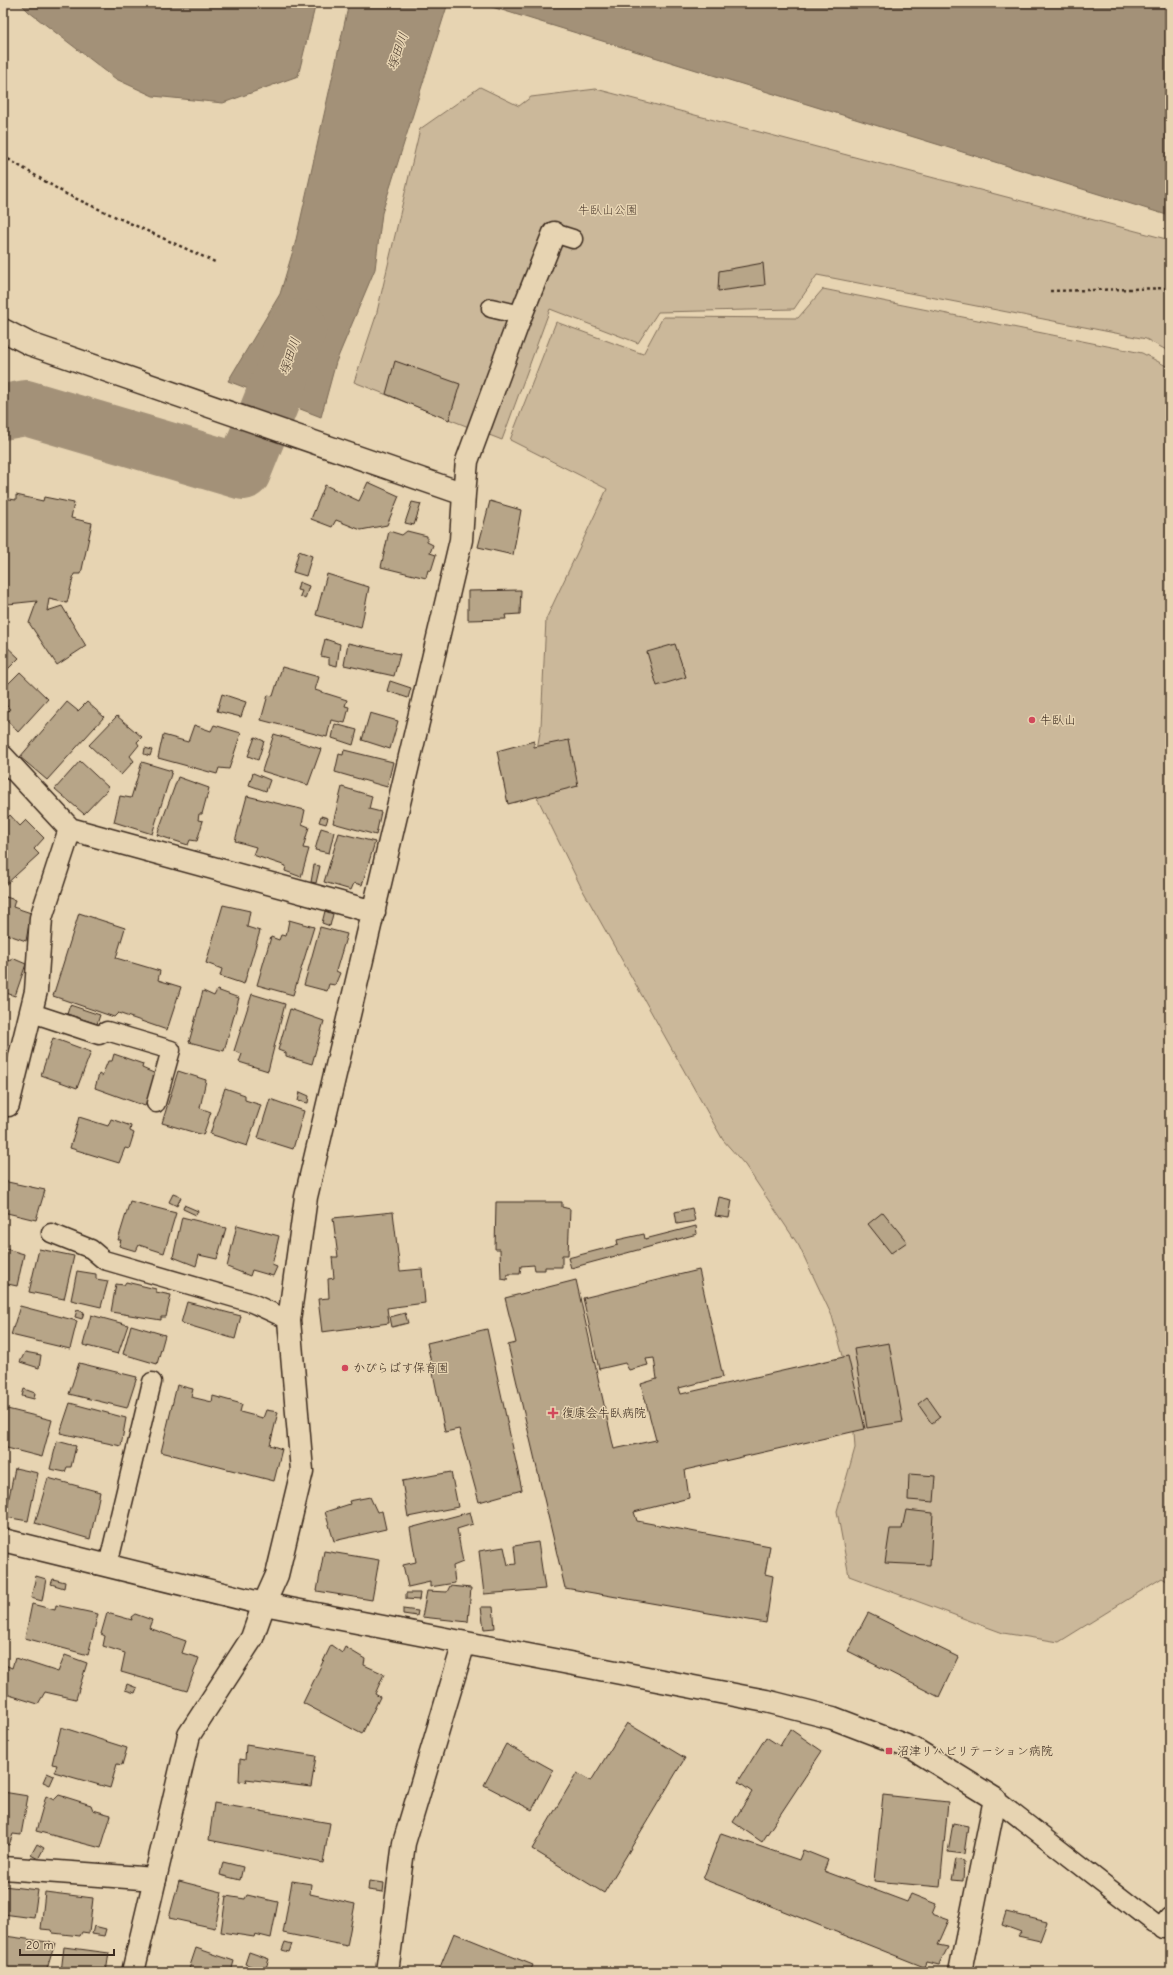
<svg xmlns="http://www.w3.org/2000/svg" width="1173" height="1975" font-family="'Comic Neue','Klee One',sans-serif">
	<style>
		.green { fill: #cbb89a; stroke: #83715c }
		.water { fill: #a39178; stroke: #796854 }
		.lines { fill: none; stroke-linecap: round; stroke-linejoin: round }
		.river { stroke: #a39178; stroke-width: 56 }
		.building { fill: #b7a588; stroke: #3b2a1e }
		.service-casing { stroke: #3b2a1e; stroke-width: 21 }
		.minor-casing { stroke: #3b2a1e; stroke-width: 25 }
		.tertiary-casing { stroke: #3b2a1e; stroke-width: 25 }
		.path { stroke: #3b2a1e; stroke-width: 2.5; stroke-dasharray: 3 3; stroke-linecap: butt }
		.service { stroke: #e7d4b2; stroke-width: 18 }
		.minor { stroke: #e7d4b2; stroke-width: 22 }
		.tertiary { stroke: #e7d4b2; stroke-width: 22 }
		.poi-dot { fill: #d1495b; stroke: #e7d4b2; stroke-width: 1.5 }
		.labels { text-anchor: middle; stroke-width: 3; stroke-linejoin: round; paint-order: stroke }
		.park-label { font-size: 12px; fill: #513f31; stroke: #e7d4b2 }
		.poi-label { font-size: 12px; fill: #3b2a1e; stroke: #e7d4b2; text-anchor: start }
		.water-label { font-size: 13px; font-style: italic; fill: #503f30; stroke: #e7d4b2 }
	</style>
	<rect width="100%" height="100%" fill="#e7d4b2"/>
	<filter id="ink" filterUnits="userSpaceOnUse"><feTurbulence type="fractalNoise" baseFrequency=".025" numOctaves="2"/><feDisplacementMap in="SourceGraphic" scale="8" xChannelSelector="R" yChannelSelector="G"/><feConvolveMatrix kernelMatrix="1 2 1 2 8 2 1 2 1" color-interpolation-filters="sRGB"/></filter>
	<g filter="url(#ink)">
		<path class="green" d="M 480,87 L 519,106 L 531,97 L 596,89 L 1170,240 L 1170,352 L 1146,339 L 817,275 L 794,309 L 658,312 L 638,343 L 550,309 L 502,440 L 354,382 L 376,316 L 420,129 Z
			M 823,289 L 1142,353 L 1170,368 L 1170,1583 L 1162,1578 L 1059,1642 L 1003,1633 L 849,1576 L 837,1511 L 855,1448 L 851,1385 L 832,1316 L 799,1246 L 745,1165 L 723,1140 L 581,887 L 531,785 L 541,726 L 546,619 L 607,489 L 510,440 L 556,322 L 643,354 L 663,317 L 798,318 Z"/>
		<path class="water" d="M 20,3 L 316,3 L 298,76 L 223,103 L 153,96 L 116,79 L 29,12 Z
			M 349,3 L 448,3 L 382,213 L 375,269 L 336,362 L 321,417 L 228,381 L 280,294 L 295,244 Z
			M 479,3 L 1170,3 L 1170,216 Z"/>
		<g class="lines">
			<path class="river" d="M 3,412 L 26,408 L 243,472 L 280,380 L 299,327"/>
		</g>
		<path class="building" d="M 763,263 L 765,285 L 718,291 L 719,271 Z
			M 395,361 L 460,384 L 449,420 L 386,394 Z
			M 368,482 L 399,496 L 387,525 L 361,530 L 336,520 L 332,527 L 311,519 L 325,485 L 359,501 Z
			M 16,495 L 43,501 L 44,497 L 74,503 L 71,518 L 92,523 L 81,574 L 74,574 L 67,603 L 49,599 L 47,611 L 62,606 L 86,646 L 57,665 L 29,623 L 37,601 L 8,604 L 3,580 L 3,549 L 6,542 L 3,542 L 3,498 L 16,500 Z
			M 490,501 L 521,510 L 513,555 L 478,547 Z
			M 412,502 L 421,504 L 414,525 L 405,523 Z
			M 389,531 L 402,535 L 407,531 L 427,536 L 427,542 L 433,545 L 430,553 L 436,555 L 431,571 L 428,570 L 426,578 L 381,567 Z
			M 299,551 L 312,556 L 306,576 L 293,572 Z
			M 327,574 L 369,587 L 361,628 L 316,615 Z
			M 299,582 L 309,586 L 305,599 L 300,596 L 302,591 L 297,590 Z
			M 521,590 L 520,614 L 505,615 L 506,619 L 468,620 L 468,591 Z
			M 325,639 L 340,644 L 337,666 L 329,664 L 329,658 L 321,656 Z
			M 3,643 L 19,658 L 3,674 Z
			M 348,643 L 400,654 L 394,676 L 344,665 Z
			M 675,644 L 686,677 L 657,686 L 647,652 Z
			M 282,667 L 319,677 L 315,690 L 347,700 L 345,706 L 349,707 L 345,723 L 331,720 L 327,737 L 261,720 L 268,695 L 273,696 Z
			M 20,672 L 48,699 L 18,732 L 3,716 L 10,709 L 3,702 L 3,689 Z
			M 390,681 L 411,688 L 408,698 L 387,691 Z
			M 222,694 L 246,702 L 241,717 L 217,711 Z
			M 67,702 L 78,711 L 87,702 L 104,717 L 47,780 L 20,757 Z
			M 370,713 L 398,721 L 390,749 L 362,740 Z
			M 117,716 L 142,737 L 137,742 L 139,745 L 130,756 L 134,761 L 121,775 L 89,745 Z
			M 335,724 L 357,730 L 353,745 L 332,738 Z
			M 194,725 L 211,731 L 214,725 L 241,733 L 229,769 L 219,768 L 217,774 L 158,758 L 163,735 L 188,742 Z
			M 274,734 L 321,749 L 308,785 L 262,771 Z
			M 255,737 L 264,741 L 258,760 L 248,756 Z
			M 569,740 L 578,786 L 508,804 L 497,751 L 534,741 L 534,747 Z
			M 145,748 L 152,750 L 150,756 L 144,754 Z
			M 344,750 L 393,762 L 387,787 L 335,772 L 339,754 L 343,755 Z
			M 80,761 L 109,788 L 84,814 L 55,789 Z
			M 142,762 L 172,771 L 152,834 L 114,822 L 120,796 L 131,798 Z
			M 253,773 L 270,780 L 266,791 L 249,785 Z
			M 178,777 L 209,788 L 202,814 L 199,814 L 198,820 L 203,821 L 197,841 L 190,840 L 188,845 L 157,835 Z
			M 342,787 L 372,796 L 369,809 L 381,812 L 376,835 L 333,823 Z
			M 247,796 L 305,810 L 302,824 L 309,827 L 303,848 L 309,849 L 301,877 L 285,871 L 286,866 L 253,855 L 256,847 L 235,841 Z
			M 10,815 L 20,826 L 26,820 L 44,838 L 34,849 L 39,854 L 3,887 L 3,822 Z
			M 321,816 L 328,818 L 326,824 L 319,822 Z
			M 321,828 L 334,832 L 329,853 L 315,850 Z
			M 339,833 L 375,842 L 362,885 L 354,883 L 351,890 L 324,882 Z
			M 314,865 L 320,866 L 316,883 L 311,882 Z
			M 3,896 L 15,900 L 13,907 L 31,913 L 26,941 L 3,933 Z
			M 223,905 L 250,911 L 247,927 L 260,931 L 244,984 L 220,976 L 222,969 L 206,963 Z
			M 325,911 L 333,914 L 330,926 L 322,923 Z
			M 79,913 L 125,928 L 116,958 L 160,971 L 158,980 L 181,987 L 167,1030 L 118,1013 L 114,1017 L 53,996 Z
			M 289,920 L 314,927 L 293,995 L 257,985 L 271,937 L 279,940 L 281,935 L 286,936 Z
			M 320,927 L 347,934 L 336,971 L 340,973 L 335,985 L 329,984 L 327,991 L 304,985 Z
			M 12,958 L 26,964 L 15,996 L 3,992 L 3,959 L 10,961 Z
			M 217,990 L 239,998 L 224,1051 L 189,1042 L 203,991 L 214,996 Z
			M 252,994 L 285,1004 L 268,1071 L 239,1062 L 242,1054 L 234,1051 Z
			M 70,1005 L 100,1015 L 97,1024 L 67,1014 Z
			M 290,1009 L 324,1021 L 312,1064 L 286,1056 L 286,1053 L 278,1050 Z
			M 53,1038 L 91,1052 L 77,1088 L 41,1075 Z
			M 114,1054 L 143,1064 L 142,1068 L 156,1074 L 145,1106 L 95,1088 L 99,1074 L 102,1076 L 108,1061 L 112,1061 Z
			M 178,1071 L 206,1080 L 200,1108 L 211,1112 L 203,1135 L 162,1123 Z
			M 225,1088 L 245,1095 L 245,1100 L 261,1105 L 247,1146 L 210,1134 Z
			M 300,1092 L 309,1096 L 308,1103 L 298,1101 Z
			M 270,1099 L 304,1111 L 293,1149 L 258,1138 Z
			M 79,1117 L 108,1126 L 111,1119 L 131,1126 L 130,1131 L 134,1133 L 129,1149 L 125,1148 L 119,1163 L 70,1148 Z
			M 3,1181 L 45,1190 L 36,1220 L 3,1212 Z
			M 173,1194 L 181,1197 L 177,1206 L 169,1202 Z
			M 719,1197 L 732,1200 L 729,1218 L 715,1216 Z
			M 130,1201 L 176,1213 L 164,1253 L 139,1245 L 136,1251 L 119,1246 L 121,1240 L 118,1240 Z
			M 496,1202 L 562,1202 L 562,1207 L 570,1209 L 568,1255 L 562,1255 L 562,1267 L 545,1267 L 545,1270 L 535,1270 L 534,1265 L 521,1266 L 520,1274 L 508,1274 L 507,1280 L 501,1279 L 500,1249 L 495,1249 Z
			M 184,1205 L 198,1211 L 196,1215 L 183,1209 Z
			M 692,1208 L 695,1221 L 677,1224 L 675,1212 Z
			M 393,1212 L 400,1271 L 422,1269 L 425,1303 L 387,1308 L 389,1323 L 322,1332 L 318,1299 L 329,1298 L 328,1279 L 334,1278 L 332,1257 L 338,1257 L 333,1218 Z
			M 883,1212 L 907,1242 L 891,1253 L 868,1224 Z
			M 182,1217 L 226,1228 L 217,1259 L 199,1255 L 196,1266 L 173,1257 Z
			M 237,1225 L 279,1236 L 272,1265 L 277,1267 L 273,1276 L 252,1270 L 250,1276 L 227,1267 Z
			M 696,1226 L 697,1234 L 571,1268 L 568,1258 L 618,1245 L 617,1240 L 644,1234 L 645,1239 Z
			M 3,1248 L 24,1254 L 17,1286 L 3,1283 Z
			M 39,1249 L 74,1256 L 64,1299 L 29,1292 Z
			M 699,1270 L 723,1377 L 679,1388 L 681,1394 L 848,1356 L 865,1429 L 685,1470 L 689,1498 L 634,1512 L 637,1521 L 770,1546 L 765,1574 L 773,1576 L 766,1623 L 565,1588 L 508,1345 L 516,1343 L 505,1298 L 576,1280 L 614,1449 L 656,1440 L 641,1384 L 657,1379 L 654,1358 L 646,1359 L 648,1365 L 629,1370 L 625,1363 L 599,1369 L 583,1298 Z
			M 77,1271 L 96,1274 L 96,1279 L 108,1281 L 101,1307 L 71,1300 Z
			M 126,1282 L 156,1289 L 156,1292 L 171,1295 L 166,1317 L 161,1317 L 161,1320 L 111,1312 L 116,1284 L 124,1285 Z
			M 187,1302 L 241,1316 L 235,1339 L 181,1323 Z
			M 20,1306 L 77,1321 L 70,1349 L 11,1335 Z
			M 77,1310 L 84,1312 L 82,1319 L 75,1317 Z
			M 405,1313 L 408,1323 L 392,1327 L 390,1317 Z
			M 91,1315 L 128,1325 L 118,1354 L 83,1345 Z
			M 131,1325 L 165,1335 L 157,1364 L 123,1354 Z
			M 487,1329 L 522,1490 L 479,1502 L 459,1429 L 445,1432 L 427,1343 Z
			M 889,1343 L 903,1422 L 867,1428 L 854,1349 Z
			M 25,1352 L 41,1355 L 39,1368 L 20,1362 Z
			M 79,1363 L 137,1377 L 127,1408 L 69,1394 Z
			M 177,1385 L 193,1389 L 191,1397 L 212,1402 L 213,1396 L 242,1404 L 240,1412 L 263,1418 L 266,1410 L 278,1412 L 270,1445 L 282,1449 L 274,1481 L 161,1452 Z
			M 24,1389 L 35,1393 L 34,1399 L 22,1396 Z
			M 927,1397 L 941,1417 L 932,1424 L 918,1404 Z
			M 70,1403 L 126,1418 L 121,1446 L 60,1433 Z
			M 3,1408 L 52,1420 L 42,1457 L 3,1447 Z
			M 57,1441 L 76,1446 L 71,1467 L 67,1467 L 65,1472 L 50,1469 Z
			M 15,1468 L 38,1473 L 28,1521 L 5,1517 Z
			M 451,1472 L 458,1507 L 408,1517 L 402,1481 Z
			M 909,1474 L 936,1476 L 934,1502 L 908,1500 Z
			M 48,1478 L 100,1492 L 90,1539 L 35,1523 Z
			M 370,1497 L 377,1512 L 382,1511 L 386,1529 L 334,1541 L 325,1512 L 350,1504 L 349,1501 Z
			M 906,1510 L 933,1513 L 930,1565 L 885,1563 L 890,1529 L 902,1529 Z
			M 470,1512 L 473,1524 L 457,1529 L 463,1562 L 453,1566 L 455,1583 L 430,1587 L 430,1582 L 408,1587 L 403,1565 L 416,1562 L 410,1528 Z
			M 538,1542 L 545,1589 L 484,1594 L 479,1551 L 504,1547 L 508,1565 L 516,1564 L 514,1546 Z
			M 324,1551 L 379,1560 L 372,1600 L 317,1591 Z
			M 36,1576 L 46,1579 L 42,1601 L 31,1598 Z
			M 53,1579 L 65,1582 L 64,1588 L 51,1584 Z
			M 450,1586 L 471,1588 L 468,1622 L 422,1617 L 427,1591 L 447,1592 Z
			M 406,1593 L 420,1593 L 419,1600 L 406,1599 Z
			M 32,1604 L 55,1610 L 56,1605 L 98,1614 L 88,1655 L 25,1638 Z
			M 481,1607 L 493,1607 L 495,1628 L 484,1629 Z
			M 403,1609 L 418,1611 L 417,1616 L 403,1614 Z
			M 107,1613 L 132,1620 L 131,1617 L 135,1614 L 152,1620 L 149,1628 L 186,1641 L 182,1653 L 199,1658 L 187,1691 L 121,1672 L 125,1653 L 103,1646 L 105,1636 L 101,1634 Z
			M 868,1613 L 958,1657 L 939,1697 L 848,1651 Z
			M 331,1645 L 342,1653 L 345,1647 L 365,1659 L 364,1665 L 384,1674 L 375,1694 L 380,1697 L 362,1734 L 303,1703 Z
			M 65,1655 L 87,1663 L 76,1699 L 45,1692 L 38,1704 L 6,1694 L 3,1701 L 3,1664 L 12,1668 L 15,1658 L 58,1672 Z
			M 127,1684 L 137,1688 L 135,1693 L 125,1690 Z
			M 627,1723 L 685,1758 L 604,1893 L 532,1849 L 577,1773 L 591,1781 Z
			M 61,1727 L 127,1748 L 122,1765 L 117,1764 L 110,1788 L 54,1772 L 57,1765 L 52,1764 Z
			M 790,1729 L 822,1751 L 762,1842 L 733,1822 L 752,1792 L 738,1782 L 766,1737 L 780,1746 Z
			M 506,1744 L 553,1770 L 532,1810 L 484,1785 Z
			M 246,1745 L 316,1756 L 311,1787 L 246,1779 L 247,1782 L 239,1781 L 240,1759 L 245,1760 Z
			M 47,1773 L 54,1776 L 50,1785 L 43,1782 Z
			M 3,1792 L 28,1796 L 21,1835 L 13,1834 L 9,1845 L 3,1844 Z
			M 59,1795 L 91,1805 L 93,1810 L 111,1815 L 101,1848 L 36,1831 L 46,1796 L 54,1800 Z
			M 883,1795 L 948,1802 L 940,1887 L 874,1881 Z
			M 214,1803 L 330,1823 L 323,1863 L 209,1840 Z
			M 953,1823 L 968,1826 L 964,1854 L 948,1852 Z
			M 721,1833 L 799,1860 L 803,1850 L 828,1860 L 824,1871 L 907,1902 L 911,1894 L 936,1904 L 932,1914 L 949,1920 L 938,1945 L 948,1947 L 939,1965 L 926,1962 L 924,1967 L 703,1879 Z
			M 37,1844 L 44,1848 L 38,1859 L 31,1855 Z
			M 956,1859 L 964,1861 L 963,1881 L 952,1880 Z
			M 223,1862 L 243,1867 L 240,1880 L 220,1875 Z
			M 179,1881 L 222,1892 L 215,1928 L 169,1918 Z
			M 292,1881 L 311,1884 L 310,1894 L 355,1904 L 347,1946 L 283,1933 Z
			M 369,1881 L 384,1883 L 383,1892 L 368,1890 Z
			M 3,1886 L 38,1890 L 34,1918 L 3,1914 Z
			M 45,1892 L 93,1898 L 89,1933 L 82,1932 L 80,1936 L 53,1933 L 52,1930 L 41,1929 Z
			M 247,1895 L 278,1902 L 271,1938 L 255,1934 L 254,1937 L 221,1932 L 226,1896 L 245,1899 Z
			M 1006,1912 L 1047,1922 L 1040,1941 L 1018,1936 L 1021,1932 L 1002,1925 Z
			M 94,1926 L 106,1929 L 104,1936 L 92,1934 Z
			M 454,1933 L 533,1965 L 530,1972 L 438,1972 Z
			M 5,1936 L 55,1943 L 46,1972 L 3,1972 L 3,1940 Z
			M 285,1942 L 292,1944 L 289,1952 L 282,1950 Z
			M 64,1947 L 109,1953 L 106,1972 L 61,1972 Z
			M 196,1948 L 234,1961 L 231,1972 L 188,1972 Z
			M 249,1952 L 269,1959 L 265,1971 L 245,1964 Z"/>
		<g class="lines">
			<g class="service-casing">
				<path id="service" d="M 554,233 L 573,239
					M 491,308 L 521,315
					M 32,1013 L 99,1035 L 107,1031 L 171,1050 L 156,1103
					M 51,1233 L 91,1249 L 104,1260 L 252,1303 L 289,1320
					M 108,1565 L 152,1382
					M 995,1799 L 1154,1923 L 1170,1930"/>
			</g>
			<g class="minor-casing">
				<path id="minor" d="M 3,330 L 30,344 L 464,494 L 461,540 L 306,1197 L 289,1320 L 302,1471 L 277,1575 L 264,1604 L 766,1701 L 833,1718 L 914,1749 L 995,1799 L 960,1972
					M 464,494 L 467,461 L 521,315 L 554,233
					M 3,757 L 70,829 L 374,912
					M 8,1105 L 36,991 L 41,918 L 70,829
					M 3,1868 L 155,1879
					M 1164,1927 L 1170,1919
					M 387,1972 L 404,1843 L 464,1643"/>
			</g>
			<g class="tertiary-casing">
				<path id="tertiary" d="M 3,1540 L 264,1604 L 252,1638 L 189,1735 L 133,1972"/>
			</g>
			<path class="path" d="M 3,156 L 66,194 L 215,262
				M 1050,291 L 1170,288"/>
			<use href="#service" class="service"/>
			<use href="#minor" class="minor"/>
			<use href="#tertiary" class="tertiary"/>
		</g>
	</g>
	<g class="poi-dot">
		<circle cx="1032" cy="720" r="4"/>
		<circle cx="345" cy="1368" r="4"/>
		<path d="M551 1407h4v4h4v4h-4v4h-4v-4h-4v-4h4z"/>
		<rect x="885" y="1747" width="8" height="8" rx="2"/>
	</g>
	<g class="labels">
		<g class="park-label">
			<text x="608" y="214">牛臥山公園</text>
		</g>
		<g class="poi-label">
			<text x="1040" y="724">牛臥山</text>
			<text x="353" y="1372">かぴらばす保育園</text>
			<text x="562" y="1417">復康会牛臥病院</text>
			<text x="897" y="1755">沼津リハビリテーション病院</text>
		</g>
		<g class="water-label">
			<text transform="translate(397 51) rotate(-71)" y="5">塚田川</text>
			<text transform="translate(289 356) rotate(-71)" y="5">塚田川</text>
		</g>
	</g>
	<rect width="1173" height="1975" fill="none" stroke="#e7d4b2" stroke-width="16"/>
	<rect x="8" y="8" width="1157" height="1959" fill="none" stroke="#3b2a1e" stroke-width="1.5" filter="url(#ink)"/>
	<path d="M20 1949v6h94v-6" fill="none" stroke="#3b2a1e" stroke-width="2"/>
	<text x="26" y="1949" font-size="12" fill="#3b2a1e" stroke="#e7d4b2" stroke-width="3" paint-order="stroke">20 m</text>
</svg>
